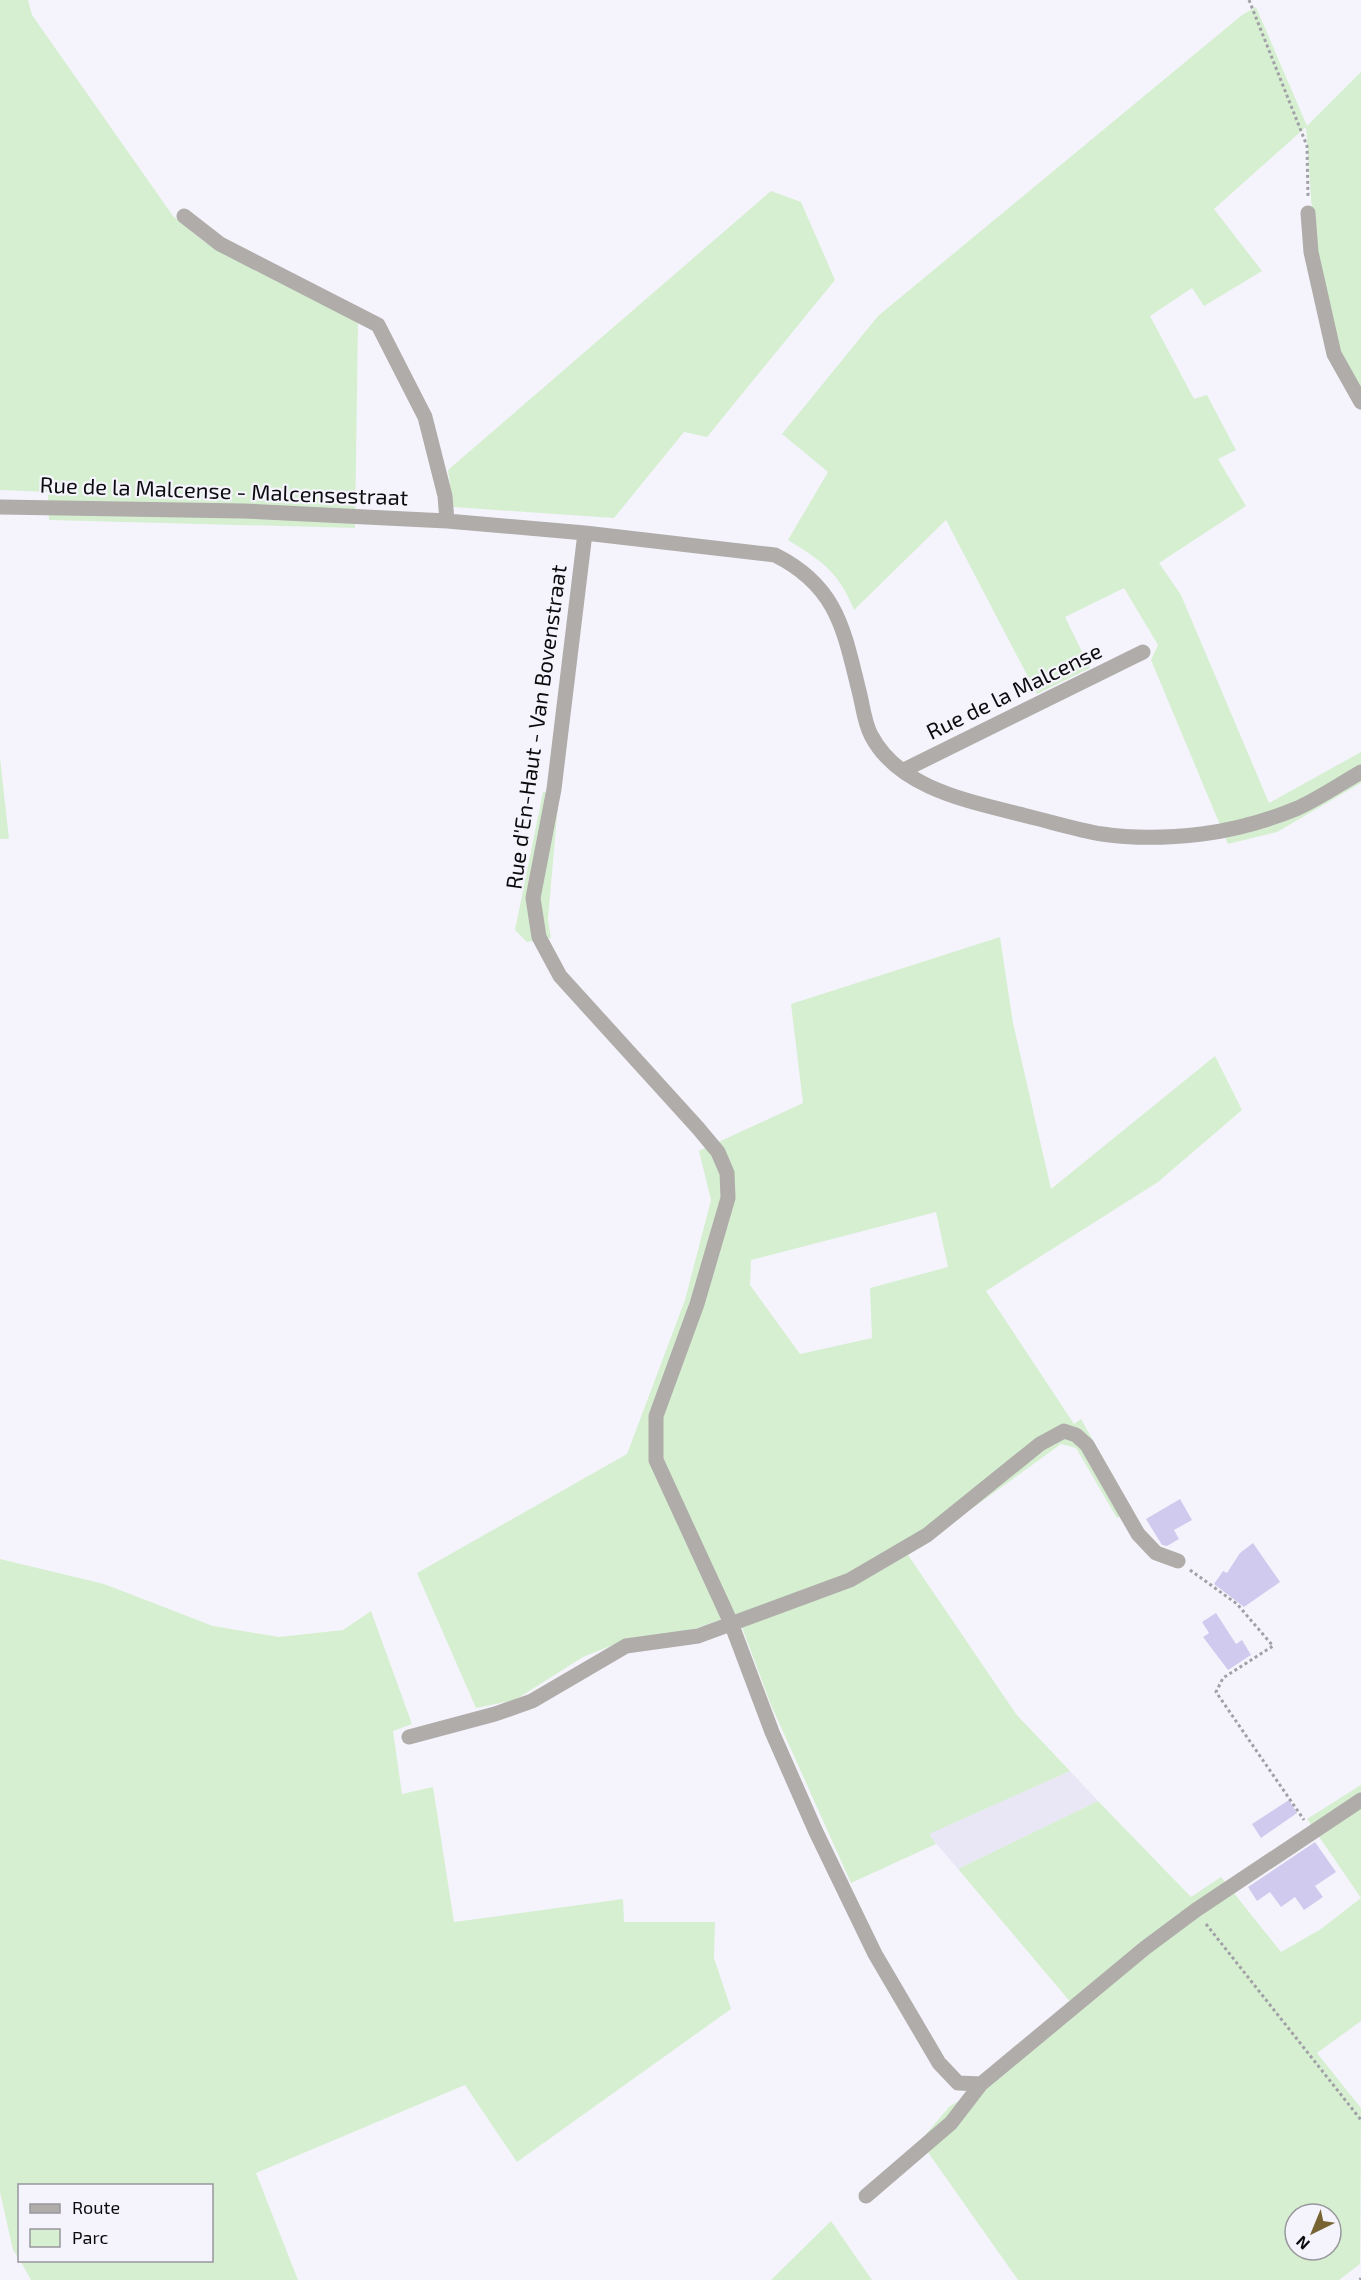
<svg xmlns="http://www.w3.org/2000/svg" width="1361" height="2280" font-family="'Exo 2',sans-serif">
	<style>
		.built { fill: #e9e7f6 }
		.green { fill: #d6efd1; fill-rule: evenodd }
		.building { fill: #cfcaee }
		.lines { fill: none; stroke-linecap: round; stroke-linejoin: round }
		.path { stroke: #a1a0a6; stroke-width: 3; stroke-dasharray: 3 3; stroke-linecap: butt }
		.minor { stroke: #afacaa; stroke-width: 15 }
		.labels { text-anchor: middle; stroke-width: 4.5; stroke-linejoin: round; paint-order: stroke }
		.street-label { font-size: 22px; fill: #0c0c0e; stroke: #f5f4fc }
	</style>
	<rect width="100%" height="100%" fill="#f5f4fc"/>
	<path class="built" d="M 1070,1771 L 1098,1801 L 958,1869 L 928,1834 Z"/>
	<path class="green" d="M 0,0 L 28,0 L 32,15 L 173,216 L 206,243 L 358,323 L 355,528 L 49,520 L 48,492 L 0,490 Z
		M 1256,7 L 1307,126 L 1361,72 L 1361,390 L 1337,348 L 1314,240 L 1306,127 L 1214,209 L 1262,271 L 1204,306 L 1192,288 L 1150,316 L 1194,399 L 1207,395 L 1236,450 L 1218,459 L 1246,506 L 1159,563 L 1181,595 L 1269,803 L 1361,752 L 1361,783 L 1277,832 L 1228,844 L 1151,660 L 1158,645 L 1124,588 L 1065,617 L 1090,668 L 1037,694 L 946,520 L 854,610 C 838,571 823,562 788,540 L 828,472 L 782,434 L 878,316 L 1242,15 Z
		M 771,191 L 801,202 L 835,280 L 707,437 L 684,432 L 614,518 L 453,507 L 448,470 Z
		M 0,758 L 9,839 L 0,839 Z
		M 543,792 L 559,793 L 548,919 L 551,938 L 527,942 L 515,930 Z
		M 1000,937 L 1013,1023 L 1051,1189 L 1215,1056 L 1242,1110 L 1158,1182 L 986,1291 L 1074,1424 L 1081,1419 L 1132,1509 L 1117,1518 L 1076,1448 L 1061,1444 L 908,1555 L 1016,1714 L 1070,1771 L 929,1834 L 936,1844 L 851,1883 L 771,1705 L 737,1614 L 694,1629 L 623,1641 L 583,1657 L 515,1700 L 476,1708 L 417,1573 L 627,1454 L 685,1300 L 711,1200 L 699,1151 L 803,1103 L 791,1004 ZM 936,1212 L 948,1267 L 870,1288 L 872,1338 L 800,1354 L 750,1285 L 751,1260 Z
		M 0,1559 L 104,1584 L 213,1626 L 279,1637 L 343,1630 L 371,1611 L 412,1724 L 393,1731 L 402,1794 L 433,1787 L 454,1922 L 623,1899 L 624,1922 L 715,1922 L 714,1958 L 731,2009 L 517,2162 L 465,2085 L 256,2173 L 298,2280 L 31,2280 L 20,2260 L 212,2260 L 212,2186 L 20,2186 L 20,2260 L 13,2250 L 0,2192 Z
		M 1361,1785 L 1361,2021 L 1317,2053 L 1361,2108 L 1360,2264 L 1339,2280 L 1018,2280 L 920,2141 L 950,2106 L 995,2080 L 1078,2011 L 958,1869 L 1098,1801 L 1191,1897 L 1221,1877 L 1281,1952 L 1321,1929 L 1361,1898 L 1307,1819 ZM 1295,2214 L 1331,2214 L 1331,2250 L 1295,2250 Z
		M 831,2221 L 872,2280 L 771,2280 Z"/>
	<path class="building" d="M 1180,1499 L 1192,1520 L 1174,1530 L 1179,1539 L 1167,1546 L 1162,1545 L 1146,1519 Z
		M 1253,1543 L 1280,1582 L 1244,1607 L 1214,1584 L 1223,1571 L 1227,1573 L 1240,1553 Z
		M 1216,1613 L 1236,1644 L 1242,1640 L 1251,1655 L 1228,1670 L 1203,1637 L 1209,1633 L 1202,1622 Z
		M 1289,1800 L 1297,1813 L 1261,1838 L 1252,1824 Z
		M 1315,1842 L 1336,1872 L 1315,1886 L 1323,1897 L 1304,1910 L 1295,1897 L 1281,1907 L 1270,1892 L 1257,1901 L 1248,1887 Z"/>
	<g class="lines">
		<path class="path" d="M 1249,0 L 1307,146 L 1308,196
			M 1190,1570 L 1237,1604 L 1273,1646 L 1223,1678 L 1216,1692 L 1304,1820
			M 1206,1924 L 1361,2120
			M 1360,2280 L 1361,2278"/>
		<path class="minor" d="M 1308,213 L 1311,252 L 1334,354 L 1361,402
			M 184,216 L 220,244 L 378,325 L 425,417 L 445,496 L 447,521
			M 0,507 L 244,511 L 447,521 L 585,533 L 775,555 C 839,587 844,632 860,695 C 863,708 865,724 871,735 C 899,790 974,802 1027,816 C 1052,822 1077,830 1102,834 C 1135,839 1169,838 1202,834 C 1233,830 1269,820 1298,808 C 1320,798 1340,784 1361,772
			M 585,533 L 554,789 L 533,898 L 539,937 L 560,976 L 698,1128 L 718,1152 L 727,1173 L 728,1198 L 697,1304 L 656,1416 L 656,1460 L 731,1623 L 772,1732 L 816,1832 L 875,1954 L 939,2063 L 958,2083 L 981,2084 L 1145,1948 L 1196,1910 L 1361,1800
			M 904,770 L 1143,652
			M 409,1737 L 495,1714 L 532,1701 L 626,1646 L 698,1636 L 850,1580 L 927,1535 L 1040,1444 L 1064,1431 L 1076,1435 L 1087,1445 L 1138,1534 L 1156,1553 L 1178,1561
			M 866,2196 L 951,2123 L 981,2084"/>
	</g>
	<g class="labels">
		<g class="street-label">
			<text transform="translate(224 491) rotate(2)" y="8">Rue de la Malcense - Malcensestraat</text>
			<text transform="translate(1014 691) rotate(-26)" y="8">Rue de la Malcense</text>
			<text transform="translate(536 727) rotate(-82)" y="8">Rue d'En-Haut - Van Bovenstraat</text>
		</g>
	</g>
	<rect x="18" y="2184" width="195" height="78" fill="#f5f4fc" stroke="#98979d" stroke-width="1.5"/>
	<rect x="30" y="2204" width="30" height="9" fill="#afacaa" stroke="#98979d" stroke-width="1.5"/>
	<text x="72" y="2214" font-size="18" fill="#0c0c0e">Route</text>
	<rect x="30" y="2229" width="30" height="18" fill="#d6efd1" stroke="#98979d" stroke-width="1.5"/>
	<text x="72" y="2244" font-size="18" fill="#0c0c0e">Parc</text>
	<g transform="translate(1313 2232) rotate(223)"><circle r="28" fill="#f5f4fc" stroke="#98979d" stroke-width="1.5"/>
	<path d="M0-4.5L10 22L0 15L-10 22Z" fill="#786332"/>
	<text y="-9" font-size="16" font-weight="bold" text-anchor="middle" fill="#0c0c0e">N</text>
	</g>
</svg>
